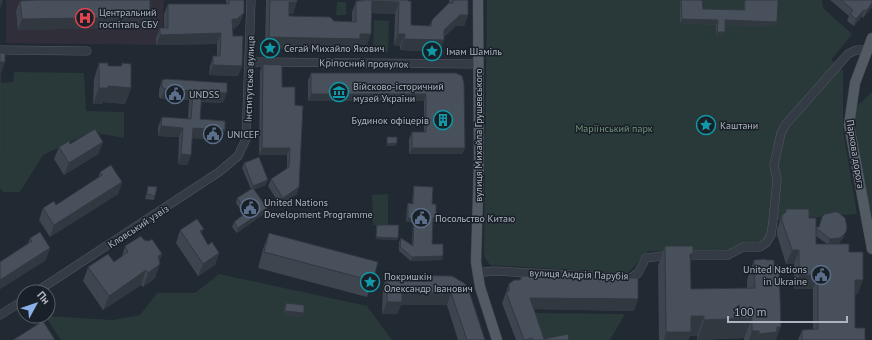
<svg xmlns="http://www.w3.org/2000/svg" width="872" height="340" font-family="'PT Sans',sans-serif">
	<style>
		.medical { fill: #302e38 }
		.green { fill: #293939 }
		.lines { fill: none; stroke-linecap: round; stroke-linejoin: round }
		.minor-casing { stroke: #525861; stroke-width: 9 }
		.major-casing { stroke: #3e444d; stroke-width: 11 }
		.minor { stroke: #343b44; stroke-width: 8 }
		.major { stroke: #525a64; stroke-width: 10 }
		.wall { fill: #3e454f; fill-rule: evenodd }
		.shaded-wall { fill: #323840 }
		.building { fill: #48505c; stroke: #323840 }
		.labels { text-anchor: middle; stroke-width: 3; stroke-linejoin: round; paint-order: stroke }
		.poi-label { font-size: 10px; fill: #aeb5c0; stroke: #1a2028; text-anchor: start }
		.street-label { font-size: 10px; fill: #aeb5c0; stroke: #1a2028 }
		.park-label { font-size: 10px; fill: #709379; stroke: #1a2028 }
	</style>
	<rect width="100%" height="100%" fill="#212933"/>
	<path class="medical" d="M 6,0 L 164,0 L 162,45 L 6,43 Z"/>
	<path class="green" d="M 487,0 L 822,0 L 823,8 L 852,34 L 831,60 L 843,70 L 843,130 L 857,214 L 770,221 L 766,237 L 761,242 L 745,242 L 727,250 L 649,251 C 639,257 636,268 627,273 L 490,265 L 484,256 Z
		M 337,2 L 346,2 L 346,15 L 336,15 Z
		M 374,20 L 389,21 L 388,52 L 373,52 Z
		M 14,72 L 84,73 L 86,111 L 124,112 L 124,138 L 91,132 L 43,155 L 20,192 L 3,192 L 0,188 L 0,83 L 13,82 Z
		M 872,92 L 872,219 C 865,182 853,144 856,107 Z
		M 388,194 L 388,225 L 373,225 L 372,195 Z
		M 219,274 L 367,306 L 392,340 L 61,340 L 45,316 L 113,320 L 140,315 L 157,293 L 195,293 Z
		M 532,313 L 625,314 L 610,340 L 541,340 Z"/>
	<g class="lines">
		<g class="minor-casing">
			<path id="minor" d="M 0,50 L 87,51
				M 250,62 L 478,64
				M 683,255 L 728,255 L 743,247 L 760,247 L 766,243 L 771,235 L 773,221 L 777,180 L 774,165 L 781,133 L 786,124 L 848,54 L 856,50 L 867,50
				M 477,273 L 493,271 L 631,278 L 638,273 L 646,258 L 671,255
				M 36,292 L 219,172 L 238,156 L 246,139 L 251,0
				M 0,315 L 24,300"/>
		</g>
		<g class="major-casing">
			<path id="major" d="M 478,0 L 479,162 L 476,262 L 480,287 L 497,340
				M 872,38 L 855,83 L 849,125 L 872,249"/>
		</g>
		<use href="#minor" class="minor"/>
		<use href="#major" class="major"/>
	</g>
	<path class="wall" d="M 226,0 L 244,0 L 240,23 L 234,29 L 233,29 L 233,36 L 242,66 L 238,76 L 209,75 L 210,66 L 213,56 L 217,56 L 217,44 L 156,45 L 156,38 L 160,28 L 164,28 L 164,14 L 168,4 L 226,4 Z
		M 266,0 L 297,0 L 293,14 L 289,14 L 289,16 L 334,21 L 352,22 L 352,12 L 356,1 L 359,1 L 359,0 L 408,0 L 411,25 L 429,26 L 432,20 L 449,3 L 449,0 L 468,0 L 468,15 L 464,26 L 456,26 L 444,37 L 440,52 L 400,50 L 400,46 L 394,45 L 395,14 L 372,13 L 367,45 L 358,45 L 356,50 L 265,48 Z
		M 680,0 L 702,0 L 703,9 L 744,10 L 744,3 L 745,0 L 778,0 L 775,26 L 725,25 L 725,32 L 723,37 L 716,36 L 716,25 L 680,23 Z
		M 830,0 L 872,0 L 872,7 L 863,18 L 862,16 L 854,26 L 847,21 L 849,16 Z
		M 20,1 L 146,27 L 18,30 L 16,11 Z
		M 99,63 L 108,66 L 121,66 L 122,63 L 131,88 L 125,104 L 103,102 L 102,104 L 93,104 L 94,79 Z
		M 263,64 L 282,87 L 295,105 L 297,194 L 280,205 L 268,186 L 271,179 L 287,169 L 287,155 L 259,155 L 260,71 Z
		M 311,73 L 456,73 L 465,148 L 462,154 L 409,154 L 409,139 L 412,132 L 424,132 L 424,101 L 308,101 L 308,80 Z
		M 162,80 L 223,103 L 201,102 L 200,119 L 225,130 L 221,140 L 192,138 L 191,155 L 187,165 L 178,164 L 179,137 L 158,136 L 158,127 L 162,117 L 188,119 L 189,100 L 161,99 L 159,97 L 159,90 Z
		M 103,142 L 98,154 L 64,175 L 54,159 L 59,147 L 70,144 Z
		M 244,163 L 266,185 L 254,189 L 265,213 L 237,233 L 232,227 L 234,222 L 244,215 L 236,203 L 237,198 L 251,189 L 242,168 Z
		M 100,172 L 122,182 L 118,194 L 50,237 L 39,220 L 43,208 L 56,205 L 98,178 Z
		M 148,186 L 155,196 L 154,200 L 145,199 Z
		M 414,186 L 432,204 L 436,218 L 435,222 L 433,222 L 432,244 L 442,260 L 411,261 L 399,251 L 399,242 L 401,238 L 412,245 L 413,222 L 406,222 L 407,207 L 408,203 L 412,204 L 413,190 Z
		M 786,209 L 809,218 L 816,227 L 819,227 L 822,217 L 844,237 L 838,244 L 849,252 L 858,294 L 855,294 L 855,328 L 865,340 L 798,340 L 802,330 L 813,329 L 813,289 L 794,289 L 794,264 L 786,264 L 777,235 L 777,229 L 782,215 L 785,213 ZM 816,236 L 827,244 L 816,244 Z
		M 377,225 L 398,238 L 397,240 L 376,239 L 376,227 Z
		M 180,230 L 202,234 L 208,245 L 219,253 L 215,265 L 198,276 L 176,243 Z
		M 269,233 L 373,281 L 367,297 L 258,268 L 263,249 Z
		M 30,238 L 46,260 L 0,289 L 0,262 L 28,243 Z
		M 144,240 L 162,254 L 159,261 L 155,278 L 143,287 L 141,285 L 103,310 L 83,281 L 88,267 L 114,262 L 122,256 L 125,246 Z
		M 665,246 L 691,261 L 691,289 L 747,288 L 747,280 L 754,260 L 776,340 L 744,340 L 744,338 L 697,340 L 697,336 L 690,336 L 688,340 L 659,340 L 658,266 Z
		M 387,275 L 452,276 L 485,340 L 458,340 L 447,305 L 401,305 L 397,314 L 382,314 L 383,287 Z
		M 521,276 L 634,311 L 534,309 L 544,339 L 569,340 L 516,340 L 502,303 L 509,284 L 520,280 Z
		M 286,303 L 304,313 L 302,317 L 284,315 L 284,308 Z"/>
	<path class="shaded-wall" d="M 0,0 L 3,0 L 0,9 Z
		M 372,1 L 399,2 L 395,14 L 368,13 Z
		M 289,2 L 297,2 L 293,14 L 285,13 Z
		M 872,3 L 872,7 L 863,18 L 866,11 Z
		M 864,10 L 862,16 L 854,26 L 856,19 Z
		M 244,13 L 240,23 L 234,29 L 229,29 L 232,19 Z
		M 460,15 L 468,15 L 464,26 L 456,26 L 441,40 L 444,40 L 440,52 L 400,50 L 404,39 L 444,30 Z
		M 150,17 L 146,27 L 18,30 L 22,19 Z
		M 682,19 L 718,20 L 716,25 L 680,23 Z
		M 725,20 L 777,22 L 775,26 L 724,25 Z
		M 717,32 L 725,32 L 723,37 L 716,36 Z
		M 221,33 L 217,44 L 156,45 L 160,35 Z
		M 360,34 L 371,34 L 367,45 L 358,45 L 356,50 L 265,48 L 269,37 Z
		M 398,34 L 405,34 L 400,46 L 394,45 Z
		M 0,62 L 5,62 L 0,76 Z
		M 213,65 L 242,66 L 238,76 L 209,75 Z
		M 108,86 L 131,88 L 125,104 L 103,102 L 102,104 L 93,104 L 99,88 Z
		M 165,89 L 193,91 L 189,100 L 161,99 Z
		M 202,92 L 227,93 L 223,103 L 198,101 Z
		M 311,94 L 426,94 L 424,101 L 308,101 Z
		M 161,126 L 183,128 L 179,137 L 158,136 Z
		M 193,128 L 225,130 L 221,140 L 189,138 Z
		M 103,142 L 98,154 L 64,175 L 69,163 Z
		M 397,143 L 396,146 L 386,146 L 387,144 Z
		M 262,148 L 290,148 L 287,155 L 259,155 Z
		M 412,148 L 465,148 L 462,154 L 409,154 Z
		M 181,154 L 191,155 L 187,165 L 178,164 Z
		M 268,180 L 266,185 L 251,191 L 253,186 Z
		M 122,182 L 118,194 L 50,237 L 54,225 Z
		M 299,187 L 297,194 L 280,205 L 283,198 Z
		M 267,208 L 265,213 L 237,233 L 238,228 Z
		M 408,218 L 414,218 L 413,222 L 406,222 Z
		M 433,218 L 436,218 L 435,222 L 431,222 Z
		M 204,229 L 199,241 L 200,231 Z
		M 846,232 L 844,237 L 837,244 L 828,245 L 830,239 Z
		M 376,237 L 398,238 L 397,240 L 376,239 Z
		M 50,248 L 46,260 L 0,289 L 0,280 Z
		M 792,250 L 799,250 L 794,264 L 786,264 Z
		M 219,253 L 215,265 L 198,276 L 203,264 Z
		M 162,254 L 158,266 L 160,264 L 155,278 L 143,287 L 148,273 L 158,256 Z
		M 690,254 L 693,254 L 686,274 Z
		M 443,256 L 442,260 L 411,261 L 412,257 Z
		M 146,270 L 141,285 L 103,310 L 109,296 Z
		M 799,275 L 818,275 L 813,289 L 794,289 Z
		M 855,280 L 863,280 L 858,294 L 849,294 Z
		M 402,293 L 451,293 L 447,305 L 401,305 L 397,314 L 382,314 L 387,302 Z
		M 530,298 L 638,299 L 634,311 L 526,309 Z
		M 285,311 L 304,313 L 302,317 L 284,315 Z
		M 691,316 L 704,316 L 697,336 L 690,336 L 688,340 L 664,340 L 666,332 Z
		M 752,318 L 744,338 L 697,340 L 704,320 Z
		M 777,327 L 781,327 L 776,340 L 756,340 L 759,334 Z
		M 752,331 L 759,331 L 756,340 L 749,340 Z"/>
	<path class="building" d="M 35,0 L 150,0 L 150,17 L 22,19 L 20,1 Z
		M 229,0 L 244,0 L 244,13 L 237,19 L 232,19 L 233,36 L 243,36 L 242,66 L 213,65 L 213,56 L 220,56 L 221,33 L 160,35 L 160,28 L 168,28 L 168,4 L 229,4 Z
		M 270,0 L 297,0 L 297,2 L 289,2 L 289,16 L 330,17 L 334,21 L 356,22 L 356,1 L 363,1 L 363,0 L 408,0 L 408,1 L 411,1 L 411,25 L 431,26 L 432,20 L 449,3 L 453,3 L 454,0 L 468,0 L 468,15 L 460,15 L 444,30 L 444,40 L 404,39 L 405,34 L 398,34 L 399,2 L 372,1 L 371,34 L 360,34 L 360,39 L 269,37 Z
		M 681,0 L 702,0 L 703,9 L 745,10 L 745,0 L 778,0 L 777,22 L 725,20 L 725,32 L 717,32 L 718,20 L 682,19 Z
		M 841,0 L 872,0 L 872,3 L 866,11 L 864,10 L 856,19 L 850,14 L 853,10 Z
		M 0,53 L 5,53 L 5,62 L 0,62 L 0,159 Z
		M 99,63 L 108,63 L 108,66 L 122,66 L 122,63 L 131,64 L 131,88 L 108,86 L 108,88 L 99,88 Z
		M 263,64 L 282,65 L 282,87 L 295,87 L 295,105 L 303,106 L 299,187 L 283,198 L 271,179 L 289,167 L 290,148 L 262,148 Z
		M 311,73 L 456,73 L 462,76 L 464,83 L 465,148 L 412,148 L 412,132 L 426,132 L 426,94 L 311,94 Z
		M 166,79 L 227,83 L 227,93 L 202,92 L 200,119 L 225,121 L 225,130 L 193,128 L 191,155 L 181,154 L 183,128 L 161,126 L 162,117 L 191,119 L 193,91 L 165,89 L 162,87 L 162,80 Z
		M 95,129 L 103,142 L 69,163 L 59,147 L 69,141 L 70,144 Z
		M 387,137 L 397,137 L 397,143 L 387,144 Z
		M 259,157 L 268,180 L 253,186 L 244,163 Z
		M 111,165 L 122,182 L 54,225 L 43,208 L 54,201 L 56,205 L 102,175 L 100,172 Z
		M 148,186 L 157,187 L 155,196 L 147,194 Z
		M 414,186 L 433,187 L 432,204 L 436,204 L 436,218 L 433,218 L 432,244 L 443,244 L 443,256 L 412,257 L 400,247 L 401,238 L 413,246 L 414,218 L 408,218 L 408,203 L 413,204 Z
		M 253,188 L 267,208 L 238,228 L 234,222 L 247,212 L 237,198 Z
		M 786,209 L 809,209 L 809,218 L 816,218 L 816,244 L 849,244 L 849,252 L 863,252 L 863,280 L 855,280 L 855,328 L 865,328 L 865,340 L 802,340 L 802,330 L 818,329 L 818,275 L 799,275 L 799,250 L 792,250 L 782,221 L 782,215 L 786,212 Z
		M 834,212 L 838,212 L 845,218 L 847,227 L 846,232 L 840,238 L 830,239 L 816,228 L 816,227 L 819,227 L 822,217 L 825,214 Z
		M 197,219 L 204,229 L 200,231 L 208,245 L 212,242 L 219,253 L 203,264 L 180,230 Z
		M 377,225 L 399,225 L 398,238 L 376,237 Z
		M 40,232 L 50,248 L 0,280 L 0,262 L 32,241 L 30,238 Z
		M 269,233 L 378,262 L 373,281 L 264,252 Z
		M 141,236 L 144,240 L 149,241 L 152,239 L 162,254 L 158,256 L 160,264 L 148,273 L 146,270 L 109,296 L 88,267 L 108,254 L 114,262 L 128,252 L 125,246 Z
		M 665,246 L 693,246 L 693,254 L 690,254 L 691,289 L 755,288 L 754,260 L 766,259 L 766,260 L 774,260 L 774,265 L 779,265 L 781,327 L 777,327 L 777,332 L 759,334 L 759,331 L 752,331 L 752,318 L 704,320 L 704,316 L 691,316 L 691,332 L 666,332 Z
		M 387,275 L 452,276 L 464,283 L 468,288 L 485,340 L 467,340 L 451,293 L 402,293 L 402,302 L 387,302 Z
		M 521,276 L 638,278 L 638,299 L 530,298 L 544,339 L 568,334 L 569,340 L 533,340 L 532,338 L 524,340 L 506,292 L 509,291 L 509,284 L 514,280 L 521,280 Z
		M 286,303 L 304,305 L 304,313 L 285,311 Z
		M 43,321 L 55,340 L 13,340 Z"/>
	<defs>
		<g id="hospital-ring" transform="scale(1)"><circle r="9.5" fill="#1a2028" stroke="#e0444e" stroke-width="1.5"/><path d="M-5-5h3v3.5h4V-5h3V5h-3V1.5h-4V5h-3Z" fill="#e0444e"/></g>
		<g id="sight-ring" transform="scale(1)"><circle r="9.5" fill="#1a2028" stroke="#0f9aa8" stroke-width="1.5"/><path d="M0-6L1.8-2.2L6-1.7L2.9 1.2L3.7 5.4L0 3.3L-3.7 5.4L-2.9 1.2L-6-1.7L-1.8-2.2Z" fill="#0f9aa8"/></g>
		<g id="museum-ring" transform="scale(1)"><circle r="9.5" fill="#1a2028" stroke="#0f9aa8" stroke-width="1.5"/><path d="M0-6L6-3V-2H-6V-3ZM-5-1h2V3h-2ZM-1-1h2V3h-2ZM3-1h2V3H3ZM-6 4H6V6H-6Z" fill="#0f9aa8"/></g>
		<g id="civic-ring" transform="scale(1)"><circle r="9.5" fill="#1a2028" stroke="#5c6f8a" stroke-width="1.5"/><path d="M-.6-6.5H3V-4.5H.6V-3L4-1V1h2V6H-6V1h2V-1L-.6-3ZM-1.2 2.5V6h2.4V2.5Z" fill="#5c6f8a"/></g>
		<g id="building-ring" transform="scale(1)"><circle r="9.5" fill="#1a2028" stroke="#0f9aa8" stroke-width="1.5"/><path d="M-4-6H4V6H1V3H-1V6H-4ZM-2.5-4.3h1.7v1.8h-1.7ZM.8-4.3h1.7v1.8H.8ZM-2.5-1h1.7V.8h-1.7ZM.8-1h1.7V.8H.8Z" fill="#0f9aa8"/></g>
	</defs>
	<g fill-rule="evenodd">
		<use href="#hospital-ring" x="85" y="18"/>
		<use href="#sight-ring" x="270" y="48"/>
		<use href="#sight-ring" x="432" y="51"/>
		<use href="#museum-ring" x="339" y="92"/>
		<use href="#civic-ring" x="175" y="94"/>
		<use href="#building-ring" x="443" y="120"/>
		<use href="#sight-ring" x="706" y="125"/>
		<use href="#civic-ring" x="213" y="134"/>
		<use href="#civic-ring" x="250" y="208"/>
		<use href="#civic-ring" x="421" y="218"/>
		<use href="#civic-ring" x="821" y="275"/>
		<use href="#sight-ring" x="370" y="282"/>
	</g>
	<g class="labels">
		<g class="poi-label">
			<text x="99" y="16">Центральний<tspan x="99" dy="12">госпіталь СБУ</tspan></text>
			<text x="284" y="52">Сегай Михайло Якович</text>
			<text x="446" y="55">Імам Шаміль</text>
			<text x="353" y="90">Війсково-історичний<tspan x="353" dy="12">музей України</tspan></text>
			<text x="189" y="98">UNDSS</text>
			<text x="429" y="124" text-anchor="end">Будинок офіцерів</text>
			<text x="720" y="129">Каштани</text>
			<text x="227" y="138">UNICEF</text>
			<text x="264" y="206">United Nations<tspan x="264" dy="12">Development Programme</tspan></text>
			<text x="435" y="222">Посольство Китаю</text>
			<text x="807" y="273" text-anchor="end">United Nations<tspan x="807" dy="12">in Ukraine</tspan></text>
			<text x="384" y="280">Покришкін<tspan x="384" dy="12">Олександр Іванович</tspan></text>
		</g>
		<g class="street-label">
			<text transform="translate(364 63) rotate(1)" y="4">Кріпосний провулок</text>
			<text transform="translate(249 79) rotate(-88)" y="4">Інститутська вулиця</text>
			<text transform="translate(478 135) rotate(-90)" y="4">вулиця Михайла Грушевського</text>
			<text transform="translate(856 154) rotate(81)" y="4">Паркова дорога</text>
			<text transform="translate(138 226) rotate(-33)" y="4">Кловський узвіз</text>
			<text transform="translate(579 274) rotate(2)" y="4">вулиця Андрія Парубія</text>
		</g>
		<g class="park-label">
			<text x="614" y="132">Маріїнський парк</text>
		</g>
	</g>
	<g transform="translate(36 304) rotate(50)"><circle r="19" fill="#1a2028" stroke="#555c65"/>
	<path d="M0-3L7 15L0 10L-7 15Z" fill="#8bb0e9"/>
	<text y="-6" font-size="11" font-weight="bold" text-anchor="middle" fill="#aeb5c0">Пн</text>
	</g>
	<path d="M728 316v6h119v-6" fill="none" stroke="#aeb5c0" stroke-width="2"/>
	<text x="734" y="316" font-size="12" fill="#aeb5c0" stroke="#1a2028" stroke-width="3" paint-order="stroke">100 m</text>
</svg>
